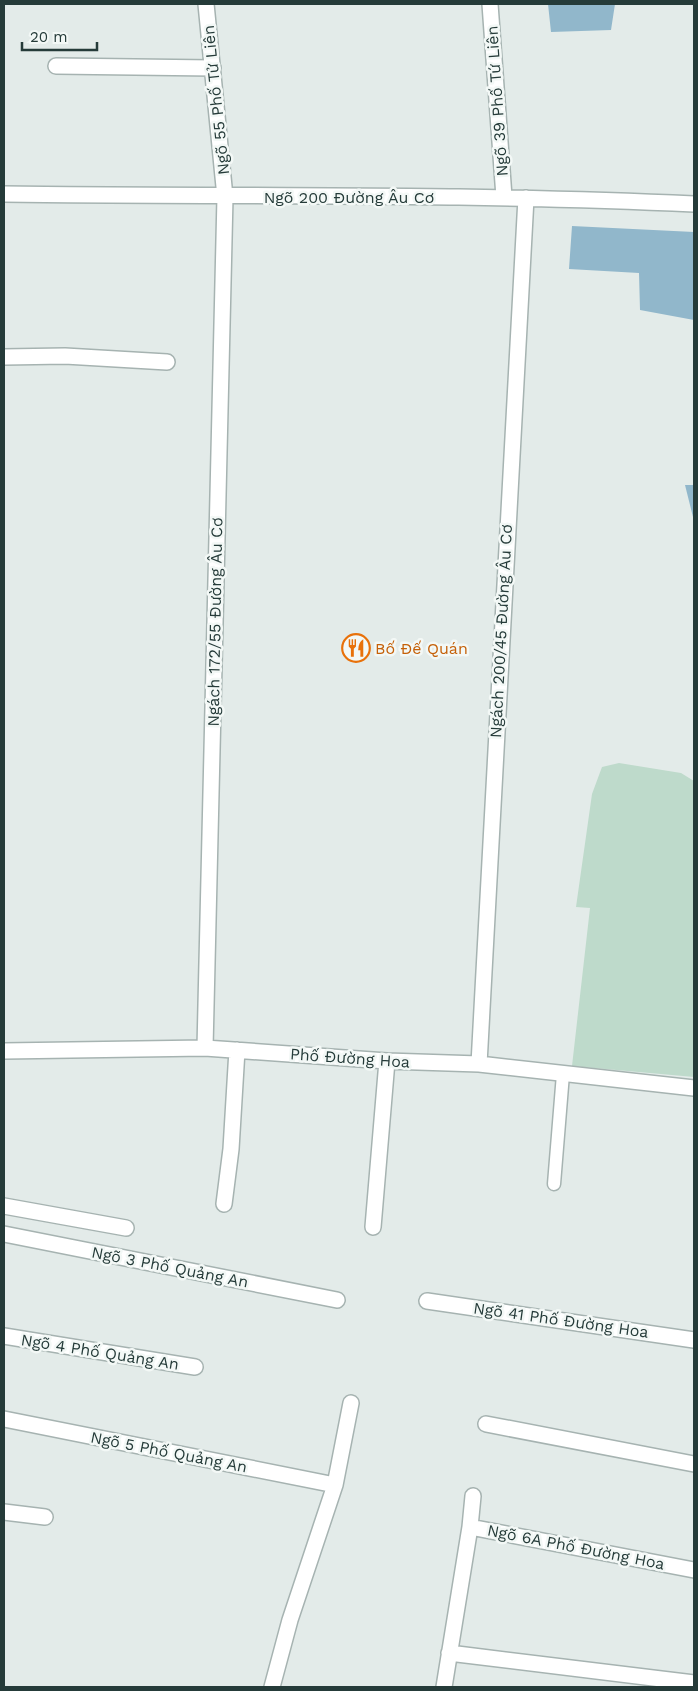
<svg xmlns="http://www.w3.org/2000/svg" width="698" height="1691" viewBox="0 0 698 1691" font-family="'Work Sans',sans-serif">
  <rect width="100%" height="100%" fill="#e3ebe9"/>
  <path fill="#bedacb" d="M619,763L681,773L694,781V1077L572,1066L590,908L576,907L592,794L602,767Z"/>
  <path fill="#91b7cb" d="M548,4H615L611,30L551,32Z
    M572,226L694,232V320L640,310L639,273L569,269Z
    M685,485H694V521Z"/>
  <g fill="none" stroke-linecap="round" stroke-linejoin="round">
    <defs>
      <path id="service" d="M554,1184L563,1074"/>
      <path id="minor" d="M490,4L504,197
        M56,66L213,68
        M4,194C234,197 464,193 694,204
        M4,357L65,356L167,362
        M205,1048L225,197L206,4
        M4,1051L205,1048L387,1061L479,1064L694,1088
        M479,1064L526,198
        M224,1204L231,1149L237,1050
        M4,1206L126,1228
        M373,1227L387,1061
        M4,1234L337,1300
        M427,1301L694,1340
        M4,1336L195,1367
        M4,1419L335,1485
        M486,1424L694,1464
        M4,1512L45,1517
        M470,1527L473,1496
        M449,1653L694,1683
        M272,1687L290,1620L335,1485L351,1403
        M444,1687L470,1527L694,1570"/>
    </defs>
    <use href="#service" stroke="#a6b3b1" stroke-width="15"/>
    <use href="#minor" stroke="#a6b3b1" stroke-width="18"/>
    <use href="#service" stroke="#fff" stroke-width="12"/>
    <use href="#minor" stroke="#fff" stroke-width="15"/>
  </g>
  <defs>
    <symbol id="restaurant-ring" viewBox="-11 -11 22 22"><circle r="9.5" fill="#f3f8f6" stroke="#e8710a" stroke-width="1.5"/><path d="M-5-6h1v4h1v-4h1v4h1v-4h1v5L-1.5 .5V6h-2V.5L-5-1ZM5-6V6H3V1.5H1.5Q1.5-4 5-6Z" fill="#e8710a"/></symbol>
  </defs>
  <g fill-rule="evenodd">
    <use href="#restaurant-ring" x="340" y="632" width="32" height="32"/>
  </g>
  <g text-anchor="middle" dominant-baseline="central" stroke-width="5" stroke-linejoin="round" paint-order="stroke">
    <g font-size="16" fill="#253b39" stroke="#f3f8f6">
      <text transform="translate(216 100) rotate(-96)">Ngõ 55 Phố Tử Liên</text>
      <text transform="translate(497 101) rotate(-94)">Ngõ 39 Phố Tứ Liên</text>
      <text x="349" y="197">Ngõ 200 Đường Âu Cơ</text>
      <text transform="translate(215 622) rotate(-89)">Ngách 172/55 Đường Âu Cơ</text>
      <text transform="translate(501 631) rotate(-87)">Ngách 200/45 Đường Âu Cơ</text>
      <text transform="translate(350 1058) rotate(4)">Phố Đường Hoa</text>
      <text transform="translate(170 1267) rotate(11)">Ngõ 3 Phố Quảng An</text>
      <text transform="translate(561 1320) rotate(8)">Ngõ 41 Phố Đường Hoa</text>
      <text transform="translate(100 1352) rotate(9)">Ngõ 4 Phố Quảng An</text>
      <text transform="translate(169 1452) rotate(11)">Ngõ 5 Phố Quảng An</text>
      <text transform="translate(576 1547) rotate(11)">Ngõ 6A Phố Đường Hoa</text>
    </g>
    <g font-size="16" fill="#c56008" stroke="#f3f8f6" text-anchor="start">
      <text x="375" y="648">Bố Đế Quán</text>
    </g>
  </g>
  <rect width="698" height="1691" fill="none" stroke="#253b39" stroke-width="10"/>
  <path d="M22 42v8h75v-8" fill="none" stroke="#253b39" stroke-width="2.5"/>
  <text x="30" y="42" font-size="15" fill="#253b39" stroke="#f3f8f6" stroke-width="4" paint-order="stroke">20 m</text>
</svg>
